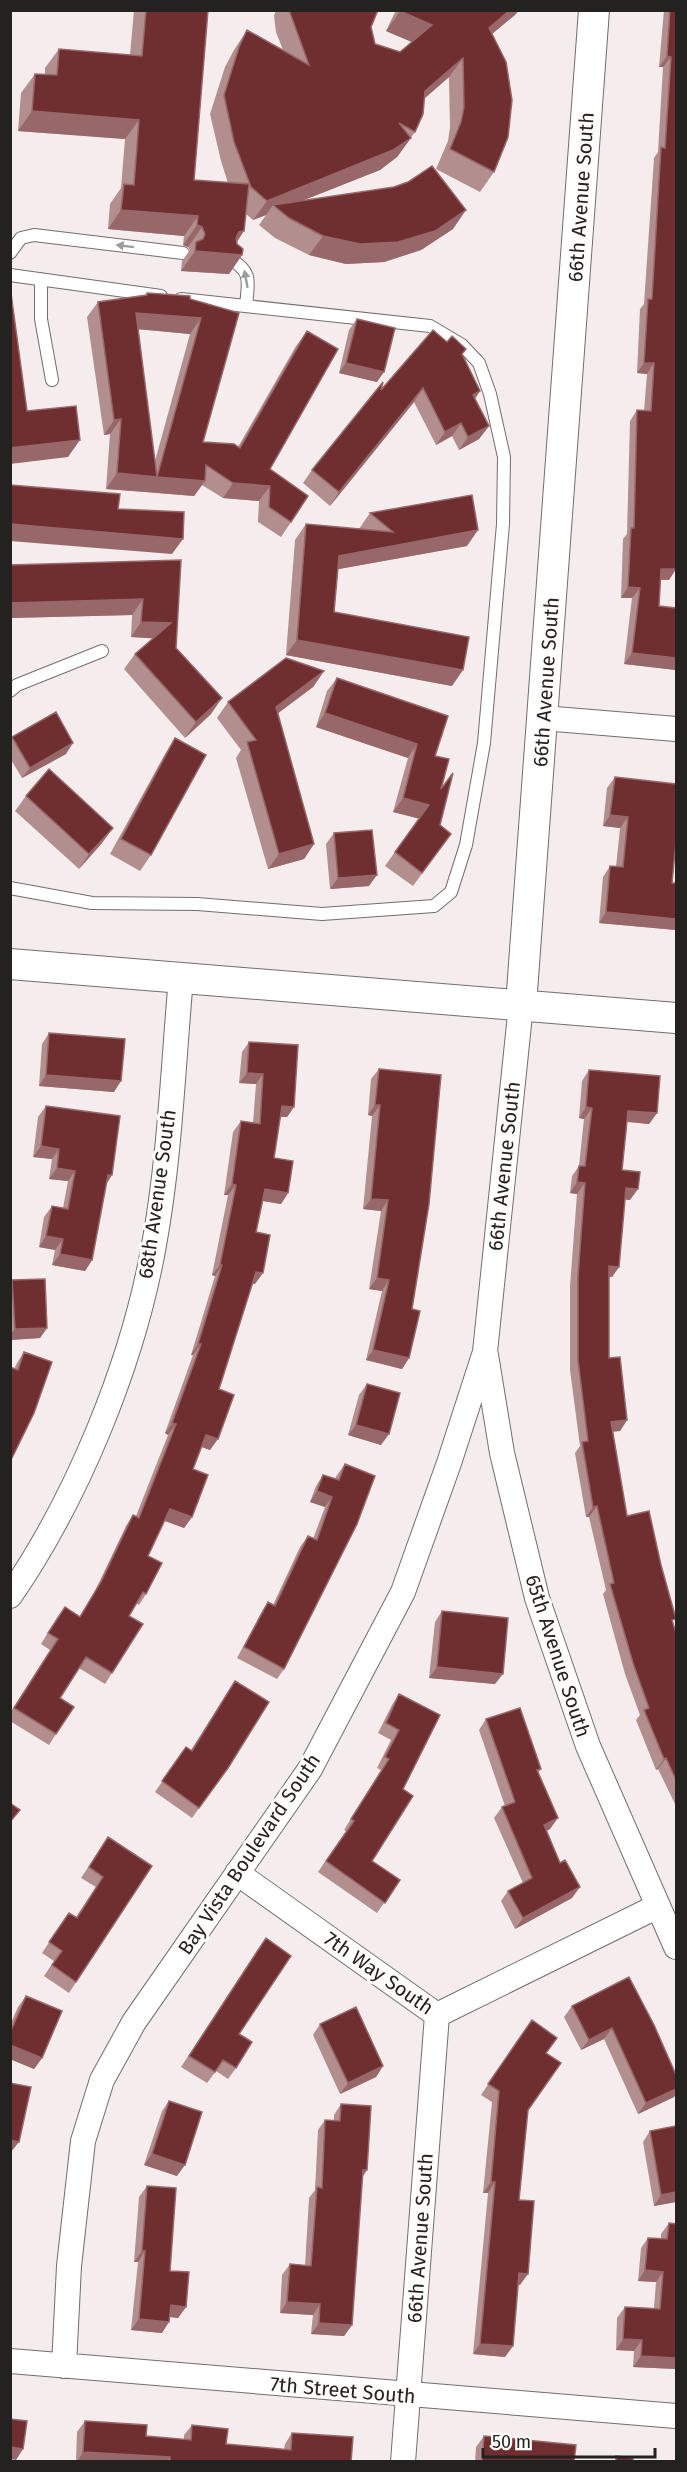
<svg xmlns="http://www.w3.org/2000/svg" width="687" height="2472" viewBox="0 0 687 2472" font-family="'Fira Sans',sans-serif">
  <rect width="100%" height="100%" fill="#f5eded"/>
  <g fill="none" stroke-linecap="round" stroke-linejoin="round">
    <defs>
      <path id="service" d="M10,253L21,238L34,235L183,253
        M230,259C253,272 248,282 246,306
        M10,275L161,296
        M41,279V319L52,380
        M10,691L17,685L102,651
        M10,888L92,903L197,904L322,914L434,906L451,892L466,845L484,743L503,524L504,457L490,394L479,363L462,345L430,326L181,299"/>
      <path id="minor" d="M543,718L676,729
        M486,1355L502,1453L537,1598L588,1746L676,1947
        M10,1596C78,1497 133,1363 154,1245C170,1157 173,1067 181,978
        M237,1873L437,2015L658,1906
        M10,2361L676,2416
        M64,2366L69,2266L83,2141L102,2080L134,2022L310,1769L403,1592L449,1463L485,1352L521,1005
        M403,2462L437,2015"/>
      <path id="tertiary" d="M10,964L676,1018
        M521,1005L594,10"/>
    </defs>
    <use href="#service" stroke="#736d6d" stroke-width="14"/>
    <use href="#minor" stroke="#736d6d" stroke-width="26"/>
    <use href="#tertiary" stroke="#736d6d" stroke-width="32"/>
    <use href="#service" stroke="#fff" stroke-width="12"/>
    <use href="#minor" stroke="#fff" stroke-width="24"/>
    <use href="#tertiary" stroke="#fff" stroke-width="30"/>
  </g>
  <path fill="#b28e8e" fill-rule="evenodd" d="M134,10H208L194,180L228,183L221,161L210,114L225,67L234,50L247,30L283,50L276,32L274,16L276,10H378L371,27L375,44L400,52L412,42L386,31L396,10H518L516,14L492,34L494,172L480,192L436,169L448,141L450,127L449,77L424,99L415,132L397,157L380,170L301,201L453,229L421,250L384,262L346,264L309,255L275,238L259,225L266,215L253,220L246,214L236,243L242,255L229,274L181,271L182,261L190,250L188,247L183,245L184,236L108,229L110,204L121,188L125,139L18,131L21,93L35,74H45V68L59,49L130,55Z
    M664,10H676V569L669,580H660L659,606L676,608V670L624,664L632,598H621L623,539L627,534L630,421L637,410L644,411L647,374L637,373L640,309L644,304L654,158L658,152L663,67H659Z
    M147,293L190,299L239,313L203,442L238,447L296,346L307,331L270,469L291,522L281,537L258,522L259,501L223,498L202,485L194,496L106,489L110,434L104,435L87,317L98,302L145,296ZM138,329L190,334L155,461Z
    M357,319L377,382L339,373L349,330Z
    M462,355L480,391L475,399L489,426L479,439L459,450L452,436L436,445L414,402L330,506L303,483L312,470L381,390Z
    M370,513L467,546L338,569L334,612L452,686L286,655L295,540L306,524L359,529Z
    M181,560L176,648L211,714L185,738L124,669L135,654L153,638L131,637L132,615L10,618Z
    M324,671L313,687L278,713L314,844L304,859L268,869L236,758L241,750L217,718L228,702Z
    M337,678L435,756L441,789L440,825L451,834L413,886L385,866L419,818L393,812L408,758L316,727L327,691Z
    M12,737L66,754L22,778L10,758V739Z
    M175,738L151,855L140,871L110,854L165,754Z
    M615,777L676,844L675,846L672,883H676V930L599,923L603,877L610,866L616,867L620,828L603,826L607,788Z
    M26,796L102,843L79,869L15,811Z
    M334,833L369,886L330,889L326,844Z
    M49,1033L114,1092L39,1086L42,1044Z
    M249,1042L294,1107L287,1117H280L274,1158L288,1193L281,1204L263,1201L256,1232L255,1284L253,1283L219,1389L210,1450L202,1447L193,1469L192,1517L184,1528L165,1520L148,1556L146,1594L139,1605L136,1603L129,1616L112,1673L105,1684L79,1668L60,1698L56,1734L49,1745L10,1721V1713L50,1650L41,1644L57,1618L65,1607L80,1616L94,1593L126,1526L133,1515L136,1516L168,1435L165,1433L193,1355H191L215,1276L212,1275L228,1195H224L233,1132L241,1121L253,1123L256,1084L239,1083L242,1052Z
    M379,1069L412,1309L409,1358L402,1369L366,1360L382,1291L369,1289L381,1211L363,1209L372,1116L368,1115L371,1079Z
    M589,1070L657,1113L649,1124L627,1122L622,1170L630,1200L625,1199L619,1267L612,1277H609V1358L627,1420L620,1431H613L627,1516L676,1633V1806L658,1769L656,1770L636,1720L640,1715L625,1674L603,1594L606,1590L589,1517H586L575,1453L580,1446L570,1370V1286L577,1194L570,1193L572,1176L579,1166L584,1119L579,1118L582,1081Z
    M46,1106L112,1175L106,1184L92,1260L85,1271L52,1265L55,1250L39,1247L44,1217L52,1206L63,1208L68,1181L49,1179L52,1159L33,1157L38,1117Z
    M12,1280L47,1328L40,1338L10,1340V1283Z
    M24,1352L10,1462L14,1369L17,1363Z
    M367,1384L381,1445L348,1435L359,1395Z
    M345,1464L284,1669L277,1679L237,1658L261,1613L268,1602L273,1605L300,1547L308,1536L313,1539L325,1507L310,1502L316,1486L323,1475L335,1479L337,1475Z
    M442,1611L495,1684L429,1678L435,1622Z
    M235,1681L228,1768L192,1818L155,1792L186,1747L191,1750Z
    M399,1694L403,1789L372,1861L400,1880L377,1913L318,1872L346,1831L344,1830L381,1770L377,1768L391,1740L378,1733L392,1705Z
    M486,1719L541,1769L538,1773L550,1829L547,1831L572,1898L515,1929L501,1901L508,1891L523,1883L494,1818L502,1807L505,1806L479,1730Z
    M108,1837L152,1866L69,1993L44,1976L54,1961L42,1953L69,1913L76,1917L96,1887L81,1878Z
    M258,1949L239,2034L236,2068L228,2079L216,2071L207,2083L181,2067Z
    M629,1977L674,2097L638,2114L604,2039L581,2050L564,2017L572,2006Z
    M26,1996L42,2058L34,2069L10,2059V2025L18,2007Z
    M532,2020L546,2053L528,2110L519,2200L520,2285H518L505,2357L473,2354L488,2193H483L492,2102L481,2095Z
    M320,2024L383,2066L376,2077L340,2094L313,2035Z
    M169,2101L177,2176L144,2165L162,2111Z
    M341,2104L362,2177L352,2325L344,2336L311,2334L313,2315L280,2313L282,2275L290,2264L305,2266L309,2198L315,2190L318,2130L325,2120H334V2115Z
    M676,2126V2202L654,2206L643,2142L650,2131Z
    M147,2186L170,2271L186,2307L178,2318L170,2317L162,2333L131,2330L138,2262H134L139,2197Z
    M669,2223L676,2369L633,2367L634,2351L616,2350L617,2318L625,2307L654,2308L656,2282L638,2281L641,2248L648,2238L661,2239V2234Z
    M85,2421L146,2436L184,2440V2435L192,2425L226,2444L284,2450L285,2444L292,2433L351,2462H76L77,2432Z
    M484,2436L574,2462H475L476,2447Z"/>
  <path fill="#976769" d="M510,10H518L516,14L475,48L489,28Z
    M400,11L432,25L419,45L386,31Z
    M667,56L671,57L663,67H659Z
    M463,58L449,77L411,110L425,91Z
    M32,111L139,120L125,139L18,131Z
    M411,138L397,157L380,170L279,210L273,205L266,215L253,220L267,201Z
    M121,210L198,216L184,236L108,229Z
    M466,210L453,229L421,250L384,262L346,264L309,255L323,236Z
    M197,225L202,227L188,247L183,245Z
    M244,231L231,251L226,252L239,232Z
    M195,251L242,255L229,274L181,271Z
    M136,313L201,318L190,334L125,328Z
    M346,363L384,372L377,382L339,373Z
    M644,363H654L647,374L637,373Z
    M423,388L414,402L330,506L339,492Z
    M480,391L471,404L473,395Z
    M121,419L110,434L104,435L114,420Z
    M461,423L452,436L436,445L445,432Z
    M489,426L479,439L459,450L468,437Z
    M80,440L68,457L10,464V448Z
    M117,473L157,477L147,492L106,489Z
    M157,477L205,481L194,496L147,492Z
    M233,483L270,486L259,501L223,498Z
    M10,524L183,539L172,554L10,541Z
    M478,530L467,546L328,571L339,556Z
    M661,569H676L669,580L653,579Z
    M628,587L640,588L632,598H621Z
    M143,599L132,615L10,618V603Z
    M141,622L171,623L161,639L131,637Z
    M297,640L463,670L452,686L286,655Z
    M632,653L676,658V670L624,664Z
    M324,671L313,687L265,723L276,707Z
    M222,698L211,714L185,738L196,722Z
    M325,713L417,744L408,758L316,727Z
    M73,743L66,754L22,778L30,768Z
    M403,798L429,805L420,819L393,812Z
    M610,815L628,817L620,828L603,826Z
    M113,828L102,843L79,869L89,854Z
    M314,844L304,859L268,869L279,854Z
    M377,875L369,886L330,889L338,878Z
    M606,912L676,919V930L599,923Z
    M247,1073L263,1074L256,1084L239,1083Z
    M46,1075L121,1081L114,1092L39,1086Z
    M375,1105H380L372,1116L368,1115Z
    M282,1106L294,1107L287,1117H274Z
    M586,1107L592,1108L584,1119L579,1118Z
    M628,1111L657,1113L649,1124L621,1121Z
    M41,1146L59,1149L52,1159L33,1157Z
    M57,1168L75,1171L68,1181L49,1179Z
    M108,1175H112L105,1186Z
    M577,1182L585,1183L577,1194L570,1193Z
    M232,1184L236,1185L228,1195H224Z
    M626,1188L638,1189L630,1200L618,1199Z
    M265,1189L288,1193L281,1204L257,1200Z
    M371,1199L388,1200L381,1211L363,1209Z
    M46,1236L63,1239L55,1250L39,1247Z
    M60,1254L92,1260L85,1271L52,1265Z
    M220,1265H222L215,1276L212,1275Z
    M609,1266L619,1267L612,1277H602Z
    M256,1272L263,1273L255,1284L249,1283Z
    M377,1278L389,1280L382,1291L369,1289Z
    M47,1328L40,1338L10,1340V1335L15,1329Z
    M198,1344H201L193,1355H191Z
    M373,1350L409,1358L402,1369L366,1360Z
    M627,1420L620,1431L603,1433L611,1422Z
    M172,1423L176,1424L168,1435L165,1433Z
    M356,1425L389,1434L381,1445L348,1435Z
    M206,1435L218,1439L210,1450L199,1446Z
    M317,1491L332,1497L325,1507L310,1502Z
    M597,1506L589,1517H586L593,1507Z
    M170,1509L192,1517L184,1528L162,1520Z
    M437,1667L503,1674L495,1684L429,1678Z
    M666,1758L658,1769L656,1770L664,1759Z
    M558,1818L550,1829L536,1835L544,1825Z
    M580,1887L572,1898L515,1929L523,1918Z
    M612,2028L604,2039L581,2050L589,2040Z
    M10,2045L42,2058L34,2069L10,2059Z
    M383,2066L376,2077L340,2094L348,2083Z
    M676,2089V2095L674,2097L638,2114L646,2103Z
    M10,2140L19,2142L11,2152H10Z
    M152,2154L185,2165L177,2176L144,2165Z
    M363,2170H367L360,2181Z
    M491,2182H495L488,2193H483Z
    M676,2192V2202L654,2206L661,2195Z
    M142,2251H145L138,2262H134Z
    M645,2270L663,2272L656,2282L638,2281Z
    M519,2273L528,2274L520,2285L512,2284Z
    M287,2302L320,2304L313,2315L280,2313Z
    M171,2305L186,2307L178,2318L163,2316Z
    M139,2319L169,2322L162,2333L131,2330Z
    M319,2323L352,2325L344,2336L311,2334Z
    M623,2339L642,2340L634,2351L616,2350Z
    M480,2344L513,2346L505,2357L473,2354Z
    M641,2356L676,2358V2369L633,2367Z
    M10,2447L23,2449L16,2460L10,2459Z
    M83,2452L170,2457L167,2462H77Z"/>
  <path fill="#6f2e30" stroke="#976769" stroke-width="1.5" d="M146,10H208L194,180L249,184L244,231L239,232L236,238L237,244L243,249L242,255L195,251L196,242L203,239L205,234L202,227L197,225L198,216L121,210L124,184L134,185L139,120L32,111L35,74L57,75L59,49L142,56Z
    M289,10H378L371,27L375,44L400,52L432,25L400,11V10H510L489,28L506,62L512,100L508,137L494,172L450,149L461,122L464,107L463,58L425,91L423,114L415,132L399,123L411,138L393,150L267,201L251,187L234,142L224,95L239,47L247,30L309,65Z
    M670,10H676V569H661L659,606L676,608V658L632,653L640,588L628,587L631,528H634L637,410L651,411L654,363H644L648,299H652L661,147L665,148L671,57L667,56Z
    M432,166L466,210L435,231L398,242L360,244L323,236L289,218L273,205L394,187L408,182Z
    M10,286L27,411L76,406L80,440L10,448Z
    M147,293L190,296V299L239,313L203,442L234,444L240,448L307,331L338,349L270,469L308,496L291,522L269,507L270,486L233,483L206,465L205,481L157,477L201,318L136,313L157,477L117,473L121,419L114,420L98,302L147,295Z
    M357,319L395,328L384,372L346,363Z
    M433,330L447,342L452,336L466,349L462,354L480,391L473,395L489,426L468,437L461,423L445,432L423,388L339,492L312,470L383,382L381,390Z
    M10,485L120,494L118,509L184,512L183,539L10,524Z
    M472,495L478,530L339,556L334,612L469,637L463,670L297,640L306,524L393,532L370,513Z
    M181,560L176,648L222,698L196,722L135,654L171,623L141,622L143,599L10,603V565Z
    M286,658L324,671L276,707L314,844L279,854L247,742L256,740L228,702Z
    M337,678L448,716L435,756L449,759L441,789L453,773L440,825L451,834L422,873L395,852L429,805L403,798L417,744L325,713Z
    M56,712L73,743L30,768L12,737Z
    M175,738L206,755L151,855L121,839Z
    M49,769L113,828L89,854L26,796Z
    M615,777L676,784V841L672,883H676V919L606,912L610,866L623,867L628,817L610,815Z
    M372,830L377,875L338,878L334,833Z
    M49,1033L125,1039L121,1081L46,1075Z
    M249,1042L298,1045L294,1107L282,1106L274,1158L293,1161L288,1193L265,1189L256,1232L270,1235L263,1273L256,1272L219,1389L234,1395L218,1439L206,1435L193,1469L208,1475L192,1517L170,1509L148,1556L162,1563L146,1594L143,1592L129,1616L143,1624L112,1673L86,1657L60,1698L74,1707L56,1734L14,1708L58,1639L48,1633L65,1607L80,1617L101,1582L133,1515L139,1518L176,1424L172,1423L201,1344H198L222,1265H220L236,1185L232,1184L241,1121L260,1124L263,1074L247,1073Z
    M379,1069L441,1075L429,1204L412,1309L420,1311L409,1358L373,1350L389,1280L377,1278L388,1200L371,1199L380,1105H375Z
    M589,1070L660,1076L657,1113L628,1111L622,1170L640,1172L638,1189L626,1188L619,1267L609,1266V1358L620,1357L627,1420L611,1422L627,1516L649,1511L661,1565L676,1619L672,1620L676,1633V1780L666,1758L664,1759L644,1710L649,1708L633,1663L610,1584L614,1583L597,1506L593,1507L582,1442L588,1441L578,1360V1276L585,1183L577,1182L579,1166H585L592,1108L586,1107Z
    M46,1106L120,1116L112,1175H108L92,1260L60,1254L63,1239L46,1236L52,1206L68,1209L75,1171L57,1168L59,1149L41,1146Z
    M45,1279L47,1328L15,1329L12,1280Z
    M24,1352L52,1362L34,1413L10,1462V1367L18,1370Z
    M367,1384L400,1393L389,1434L356,1425Z
    M345,1464L375,1476L357,1524L284,1669L244,1647L268,1602L275,1606L308,1536L317,1540L332,1497L317,1491L323,1475L339,1480Z
    M442,1611L508,1618L503,1674L437,1667Z
    M235,1681L269,1702L228,1768L199,1808L162,1781L186,1747L192,1751Z
    M399,1694L440,1715L403,1789L413,1796L372,1861L400,1880L385,1903L326,1861L354,1821L351,1819L389,1759L385,1757L399,1730L386,1723Z
    M520,1708L541,1769L537,1770L558,1818L544,1825L560,1863L565,1860L580,1887L523,1918L508,1891L532,1878L502,1807L515,1802L486,1719Z
    M10,1803L20,1810L10,1822Z
    M108,1837L152,1866L76,1982L52,1965L62,1951L49,1942L69,1913L77,1918L103,1877L89,1867Z
    M266,1938L291,1956L239,2034L252,2042L236,2068L223,2060L215,2072L189,2056Z
    M629,1977L654,2025L676,2075V2089L646,2103L612,2028L589,2040L572,2006Z
    M26,1996L62,2011L42,2058L10,2045V2033Z
    M356,2007L383,2066L348,2083L320,2024Z
    M532,2020L557,2038L546,2053L561,2063L528,2110L519,2200L534,2201L528,2274L519,2273L513,2346L480,2344L495,2182H491L499,2091L488,2084Z
    M10,2083L31,2087L19,2142L10,2140Z
    M169,2101L202,2112L185,2165L152,2154Z
    M341,2104L371,2106L367,2170H363L352,2325L319,2323L320,2304L287,2302L290,2264L311,2266L317,2187L322,2188L325,2120L340,2121Z
    M676,2126V2192L661,2195L650,2131Z
    M147,2186L176,2188L170,2271L189,2272L186,2307L171,2305L169,2322L139,2319L145,2251H142Z
    M669,2223L676,2224V2358L641,2356L642,2340L623,2339L625,2307L660,2309L663,2272L645,2270L648,2238L667,2239Z
    M10,2419L27,2421L23,2449L10,2447Z
    M85,2421L147,2425L146,2436L191,2440L192,2425L228,2429L226,2444L291,2450L292,2433L353,2437L351,2462H170V2457L83,2452Z
    M484,2436L576,2445L574,2462H482Z
    M616,2456L633,2458V2462H616Z"/>
  <defs><path id="oneway-solid" d="M-6-.8H1V-3.2L6.5 0L1 3.2V.8H-6Z" transform="scale(1.5)"/></defs>
  <g fill="#9c9c9b">
    <use href="#oneway-solid" transform="translate(125 246) rotate(-173)"/>
    <use href="#oneway-solid" transform="translate(246 279) rotate(-100)"/>
  </g>
  <g text-anchor="middle" dominant-baseline="central" stroke-width="6" stroke-linejoin="round" paint-order="stroke">
    <g font-size="20" fill="#242221" stroke="#fffcfc">
      <text transform="translate(581 197) rotate(-86)">66th Avenue South</text>
      <text transform="translate(546 682) rotate(-86)">66th Avenue South</text>
      <text transform="translate(504 1166) rotate(-84)">66th Avenue South</text>
      <text transform="translate(157 1194) rotate(-82)">68th Avenue South</text>
      <text transform="translate(558 1656) rotate(72)">65th Avenue South</text>
      <text transform="translate(249 1854) rotate(-56)">Bay Vista Boulevard South</text>
      <text transform="translate(379 1973) rotate(35)">7th Way South</text>
      <text transform="translate(420 2238) rotate(-86)">66th Avenue South</text>
      <text transform="translate(343 2390) rotate(5)">7th Street South</text>
    </g>
  </g>
  <rect width="687" height="2472" fill="none" stroke="#242221" stroke-width="24"/>
  <path d="M483 2448v9h172v-9" fill="none" stroke="#242221" stroke-width="3"/>
  <text x="492" y="2448" font-size="18" fill="#242221" stroke="#fffcfc" stroke-width="4.5" paint-order="stroke">50 m</text>
</svg>
